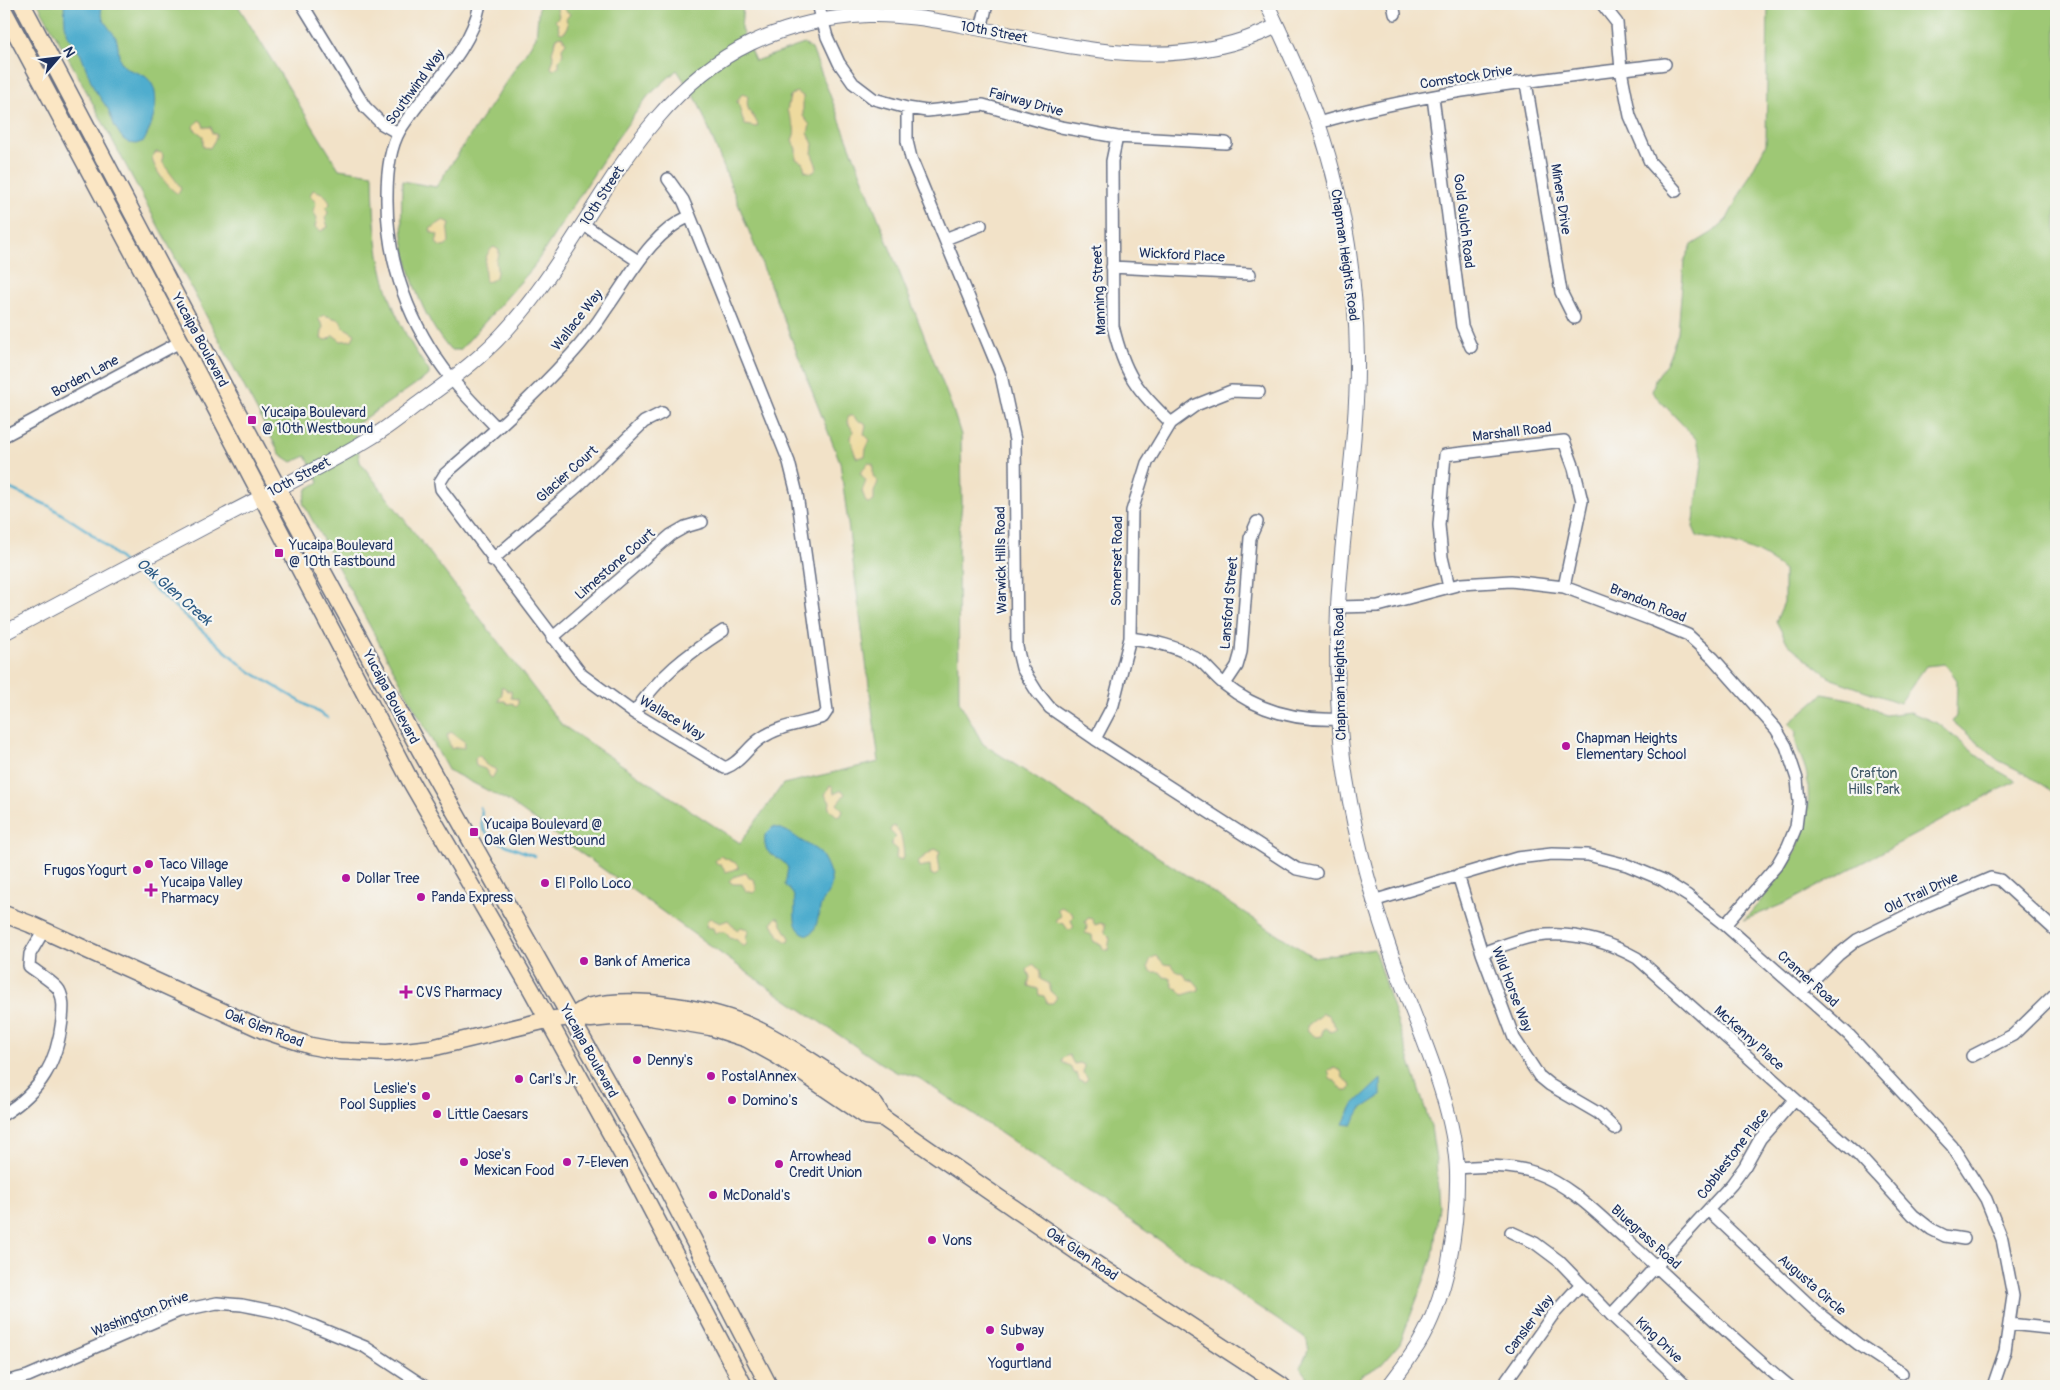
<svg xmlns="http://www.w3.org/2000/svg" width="2060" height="1390" viewBox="0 0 2060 1390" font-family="Pangolin,sans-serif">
  <rect width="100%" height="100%" fill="#f6f6f2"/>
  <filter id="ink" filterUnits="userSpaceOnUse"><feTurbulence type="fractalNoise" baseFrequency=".02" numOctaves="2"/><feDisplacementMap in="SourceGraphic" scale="10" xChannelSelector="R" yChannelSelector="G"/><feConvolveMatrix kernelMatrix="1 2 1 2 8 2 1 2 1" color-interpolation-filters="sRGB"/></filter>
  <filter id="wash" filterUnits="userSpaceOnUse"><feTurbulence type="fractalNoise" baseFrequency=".0096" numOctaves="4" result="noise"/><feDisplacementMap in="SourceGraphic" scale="20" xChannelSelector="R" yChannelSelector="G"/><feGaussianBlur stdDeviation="1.12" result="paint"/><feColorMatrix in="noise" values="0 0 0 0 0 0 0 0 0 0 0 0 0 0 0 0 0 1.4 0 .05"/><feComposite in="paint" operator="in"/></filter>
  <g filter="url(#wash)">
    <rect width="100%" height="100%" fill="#f2e2c8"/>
    <path fill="#9ec875" stroke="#5c7c6a" d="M38,4H237L339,169L373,174C374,251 382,306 429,371V375L354,426L360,462L562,725L740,843L783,784L879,762L840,462L698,102L677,70L648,96L616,140L532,269L460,350H450C422,317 404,267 402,224C401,210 402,196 402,181L436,187L536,37L539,4H743L741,29L755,61L804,44L812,49L952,407L961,435L962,503L958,544L959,701L983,744L1313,957L1374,949L1431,1127L1436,1160L1439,1206L1433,1257L1400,1343L1381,1365L1362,1375L1355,1386C1333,1386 1312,1390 1300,1367C1305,1358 1311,1349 1306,1339L919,1078L901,1072L898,1073L876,1060L762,983L508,801L448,770L303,503L307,489L319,482L306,456L292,462L280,454L75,70Z
      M1768,4H2056V794L2024,773L1998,760L1952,721L1956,715L1957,680L1945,664L1926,666L1900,703L1832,679L1788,644L1776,621L1784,602V571C1756,546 1733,544 1697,536L1693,527L1703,457L1696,439L1652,392L1655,380L1667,362L1678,333L1684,261L1692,245L1713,232L1727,219L1766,144Z
      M1823,694L1860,701L1885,715L1910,712L1939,724L1990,766L2016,781L1788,902L1744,920C1783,875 1816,840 1807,776C1805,761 1793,746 1796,732L1789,723Z"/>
    <path fill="#eeda9e" stroke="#84847e" d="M559,5L570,14L566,19L568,24L566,31L562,33L559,32L558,24L555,21L559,16L557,9Z
      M562,36L566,43L562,48L563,56L559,60V66L553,70L551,67L554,58L552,52L557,37Z
      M796,92L803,96V116L810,125L808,133L813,144L812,154L817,167L815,171L812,173L805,171L803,163L796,159V149L792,140C798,129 792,121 787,111L790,96Z
      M742,94L748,96C744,113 756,115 758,126L756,127L745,125C741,118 741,108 737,101Z
      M199,120L202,122L204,127H211L212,133L216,134V138L210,148L203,147V136L194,129L193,127Z
      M156,152L162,153L163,156L162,161C166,169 179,183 181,189L178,194C169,189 153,169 152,157Z
      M313,190C321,192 328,195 330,204L326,208L328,213L325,218L328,227L321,231L315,227L317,218L313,211L316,203L310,195Z
      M444,220L450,223L448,232L449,242L446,246L441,247L436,243L438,235L431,232L430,229Z
      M494,247L499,250V255L496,260C497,270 500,280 486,282C484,271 483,253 494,247Z
      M324,315L340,320L343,327L355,334L352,340L341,341L333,335L328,340L321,339L323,326L319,320L320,317Z
      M849,416H854L857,421L864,422L866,425L864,434L870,440L866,449L865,456L857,458C854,454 852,444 851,438L853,431L847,421Z
      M868,463L873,464V476L878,482L874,492V501L869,504L866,502L862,491L866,481L860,473Z
      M501,687H504L507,691H511V698L518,699V704L516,706L512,703L508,704L505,701H498L502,694Z
      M451,732L465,742L464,748L457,747L451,749L447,735Z
      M477,756H480L486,765L495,769L496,771L493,777L491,778L485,769L476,766L475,759Z
      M830,785L833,787L834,794L842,790L845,794L837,804L843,810L841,816H837L829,809L830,802L825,795Z
      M894,826C903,832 903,848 904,857L902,860L896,858L897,849L892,845L891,842L896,837L890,831L891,828Z
      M935,849L940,851L938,857L940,871L935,876L931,874L930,865L919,867L917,862Z
      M720,856L738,864L739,868L726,872L721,864H717L715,860Z
      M746,873L749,878L754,879L757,890L754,893L746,891L742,884H733L729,881L733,877Z
      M1061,907L1072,912L1073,916L1071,921L1074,926L1071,930H1068L1064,924L1056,922V919L1061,916L1057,910Z
      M776,917L780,919L782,925L790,938L789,942L785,941L779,936L772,923Z
      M710,918L720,923L728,920L737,930L741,927L747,929L748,932L746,938L747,944L743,947L737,940L730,938L725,932L715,933L713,928L706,927L707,921Z
      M1088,918L1092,919L1095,925L1101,923L1105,925V933L1110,938L1108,950H1104L1101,944L1093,942L1092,935L1085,933L1087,927L1085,922Z
      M1157,956L1164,964L1172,965L1177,972L1183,973L1187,979L1194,981L1199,987V990L1183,995L1178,989L1173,987L1170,978L1164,977L1160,972H1152L1148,967C1149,961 1151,957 1157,956Z
      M1033,964L1040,970V979L1049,984L1051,992L1057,997L1053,1003H1047L1044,996L1039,995L1038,989L1028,986L1030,977L1027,970Z
      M1323,1013L1328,1015L1337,1029L1331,1032L1325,1028L1322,1030V1036L1316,1037L1308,1031L1307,1026Z
      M1069,1055L1074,1064L1080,1063L1084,1065L1083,1073L1088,1078L1085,1082L1079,1080L1077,1074L1073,1073L1070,1066L1062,1062L1063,1058Z
      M1334,1068L1341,1071L1343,1078L1349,1082L1351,1087L1349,1091H1343L1334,1080L1330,1078L1328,1070Z"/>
    <path fill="#4fadce" stroke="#356e96" d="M64,4H101C101,8 101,12 102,15C104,24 112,30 116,38C120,48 116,59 125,67C131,72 140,72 146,77C164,91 153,124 144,141L136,144L129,143L123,139L115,127L108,109L94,89L81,55L68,36L65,24Z
      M773,827C783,828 792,834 800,840C806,844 815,848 820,853C825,859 833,876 831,885C830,892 824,898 821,905C818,913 817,941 803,933C790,925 797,908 794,897C793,892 788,889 785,885L788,868C780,853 762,860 765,835Z
      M1381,1079V1096L1361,1109L1352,1125L1343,1124L1352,1106Z"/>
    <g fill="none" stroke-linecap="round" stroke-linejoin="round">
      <path stroke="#4fadce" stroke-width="2.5" d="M4,486L49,506L88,531L125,563
        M133,570L246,669L328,718
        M480,807C484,813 480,819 482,826C488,842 520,850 535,856"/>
    </g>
  </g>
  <g filter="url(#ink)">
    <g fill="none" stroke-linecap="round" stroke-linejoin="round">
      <defs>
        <path id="minor" d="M302,4L365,107L382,124L398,133
          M480,4C470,55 426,88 400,130C389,149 387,176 387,196C386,263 410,326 451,378C465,396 482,412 497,428
          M818,4L827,37L839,63L853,83L874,99L907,108L927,111L983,105L1061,127L1117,137L1226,143
          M1393,4L1395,14
          M1602,4L1617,23L1621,70L1630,116L1650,162L1676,191
          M981,29L987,4
          M1526,83L1561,292L1574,318
          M1433,97L1462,326L1471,347
          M907,108V141L911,158L1001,375L1015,440L1017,647L1022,668L1037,692L1050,708L1095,739L1297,869L1316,873
          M1318,123C1430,90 1549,79 1665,64
          M1117,137L1112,161L1113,326C1125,376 1136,388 1171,423
          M668,179L683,200L690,216L789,462L797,494L827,711L823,717C802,724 780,725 760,739C747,748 740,763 725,768L634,713L582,675L441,489L440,482L445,474C488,437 531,399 570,356C583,342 596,325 607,308C631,275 650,234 690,216
          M584,225L638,261
          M945,239L981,225
          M1112,267L1250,274
          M4,436L180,342
          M492,560L578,486L644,422L662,413
          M1449,587L1442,557L1439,525L1445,455L1564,441L1574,468L1582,501L1564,587
          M1338,607L1378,606L1461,584L1511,581L1564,587L1652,620L1688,635L1713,658L1776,729L1786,746L1797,779L1799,802L1796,827L1788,846L1777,865L1725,925
          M552,638L671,535L685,527L702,522
          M1130,638C1154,641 1178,646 1199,660C1208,667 1215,677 1224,684C1257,711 1297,721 1339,719
          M1225,684L1237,666L1241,652L1250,538L1257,522
          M634,713C659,676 686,655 723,631
          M1095,739L1113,705L1130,638L1132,511L1147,463L1171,423L1196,405L1231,391L1259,392
          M1458,875L1482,953L1514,1038L1539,1076L1550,1085L1598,1113L1615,1129
          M1373,901L1517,858L1552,854L1588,855L1627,865L1663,880L1688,896L1725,925L1849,1035L1952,1146L1986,1199L2002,1239L2013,1296L2005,1351L1993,1386
          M1482,953C1500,947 1519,938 1537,936C1572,931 1607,941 1637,958L1859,1156L1913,1215L1931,1229L1945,1236L1964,1239
          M1801,992L1838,955L1857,940L1928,905L1991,878L2000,880L2056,931
          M1972,1056L2013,1035L2056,993
          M4,1114C41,1091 57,1063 62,1020C63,1010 64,999 59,990C55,983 35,971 29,966L30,954L44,930
          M1457,1168C1484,1166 1510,1164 1536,1173C1572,1186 1599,1216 1628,1241C1682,1289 1733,1340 1789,1386
          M1709,1211L1818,1313L1858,1344L1902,1373
          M1511,1232L1535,1243L1559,1261L1611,1315L1686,1386
          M1611,1315L1732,1184L1745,1166L1760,1139L1795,1099
          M2009,1324L2056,1329
          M4,1382L28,1376L179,1311L217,1303L242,1305L277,1312L314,1326L365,1347L424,1386
          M1505,1386L1507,1380L1552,1316L1581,1284"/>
        <path id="tertiary" d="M1267,4C1285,43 1304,82 1318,123C1343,196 1356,278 1357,356C1358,440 1342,523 1338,607C1336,663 1337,723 1346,779C1357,847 1374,907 1398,973C1420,1033 1455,1107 1457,1172C1458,1228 1448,1295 1418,1345C1409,1359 1399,1373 1389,1386
          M4,633C77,594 151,555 225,516C274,490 325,466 372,437C387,428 401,417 415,406C437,390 460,374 481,355C584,264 621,105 751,43C788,26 827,17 868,15C901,14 934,20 966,26C1072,46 1173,77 1277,26"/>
        <path id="secondary" d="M22,4L284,500L420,750L666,1187L769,1386
          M4,11L202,382L411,782L531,989L628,1165L744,1386
          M4,914L30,924L263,1030L311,1046L339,1051L387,1053L431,1048L547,1020L571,1017L591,1019L621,1016L650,1017L710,1027L747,1039L776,1055L866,1116L883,1118
          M571,1017C577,1014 584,1008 591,1006C636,996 711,1008 752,1027C779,1039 803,1056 828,1072C840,1081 866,1095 875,1105C878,1109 880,1114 883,1118L1076,1251L1282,1386"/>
      </defs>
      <use href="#minor" stroke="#666e83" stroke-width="14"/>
      <use href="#tertiary" stroke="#666e83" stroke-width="16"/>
      <use href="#secondary" stroke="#666e83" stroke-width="19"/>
      <use href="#minor" stroke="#fff" stroke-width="11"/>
      <use href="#tertiary" stroke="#fff" stroke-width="14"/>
      <use href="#secondary" stroke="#fbe6c4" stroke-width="16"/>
    </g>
  </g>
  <g fill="#b5179e" stroke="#f6f6f2" stroke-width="2">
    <rect x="247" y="415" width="10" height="10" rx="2.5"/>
    <rect x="274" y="548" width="10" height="10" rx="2.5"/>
    <circle cx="1566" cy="746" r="5"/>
    <rect x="469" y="827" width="10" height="10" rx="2.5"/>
    <circle cx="149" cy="864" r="5"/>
    <circle cx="137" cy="870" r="5"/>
    <circle cx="346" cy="878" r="5"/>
    <circle cx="545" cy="883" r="5"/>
    <path d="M148.5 882.5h5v5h5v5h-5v5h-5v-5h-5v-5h5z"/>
    <circle cx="421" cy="897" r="5"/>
    <circle cx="584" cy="961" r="5"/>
    <path d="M403.5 984.5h5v5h5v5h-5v5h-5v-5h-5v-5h5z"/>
    <circle cx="637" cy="1060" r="5"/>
    <circle cx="711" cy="1076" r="5"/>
    <circle cx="519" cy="1079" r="5"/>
    <circle cx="426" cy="1096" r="5"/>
    <circle cx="732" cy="1100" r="5"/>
    <circle cx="437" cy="1114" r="5"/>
    <circle cx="464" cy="1162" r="5"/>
    <circle cx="567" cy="1162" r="5"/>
    <circle cx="779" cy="1164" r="5"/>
    <circle cx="713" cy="1195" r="5"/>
    <circle cx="932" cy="1240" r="5"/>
    <circle cx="990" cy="1330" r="5"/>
    <circle cx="1020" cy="1347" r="5"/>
  </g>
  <g text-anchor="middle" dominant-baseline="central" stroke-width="4.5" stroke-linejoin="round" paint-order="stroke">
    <g font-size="14" fill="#1b2f5e" stroke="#f6f6f2">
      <text transform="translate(994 32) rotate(11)">10th Street</text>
      <text transform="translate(1466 77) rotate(-9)">Comstock Drive</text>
      <text transform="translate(415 87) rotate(-54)">Southwind Way</text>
      <text transform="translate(1026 102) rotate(15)">Fairway Drive</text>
      <text transform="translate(602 196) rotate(-57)">10th Street</text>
      <text transform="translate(1561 199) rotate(81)">Miners Drive</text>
      <text transform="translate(1464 221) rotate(83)">Gold Gulch Road</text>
      <text transform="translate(1182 255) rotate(3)">Wickford Place</text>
      <text transform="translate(1345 255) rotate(82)">Chapman Heights Road</text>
      <text transform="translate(1099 290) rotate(-93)">Manning Street</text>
      <text transform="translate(577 320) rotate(-52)">Wallace Way</text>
      <text transform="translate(200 340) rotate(62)">Yucaipa Boulevard</text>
      <text transform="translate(85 376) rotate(-28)">Borden Lane</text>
      <text transform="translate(1512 432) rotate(-7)">Marshall Road</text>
      <text transform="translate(567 474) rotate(-42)">Glacier Court</text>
      <text transform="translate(299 477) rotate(-28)">10th Street</text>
      <text transform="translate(1001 560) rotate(-91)">Warwick Hills Road</text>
      <text transform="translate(1117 561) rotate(-89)">Somerset Road</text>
      <text transform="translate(615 564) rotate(-41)">Limestone Court</text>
      <text transform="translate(1229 603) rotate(-85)">Lansford Street</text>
      <text transform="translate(1648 603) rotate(22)">Brandon Road</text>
      <text transform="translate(1340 674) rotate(-91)">Chapman Heights Road</text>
      <text transform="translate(391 697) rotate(62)">Yucaipa Boulevard</text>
      <text transform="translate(672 718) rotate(31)">Wallace Way</text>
      <text transform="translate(1921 893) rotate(-25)">Old Trail Drive</text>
      <text transform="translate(1808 979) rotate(42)">Cramer Road</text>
      <text transform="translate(1512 989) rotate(69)">Wild Horse Way</text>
      <text transform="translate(264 1028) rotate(21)">Oak Glen Road</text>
      <text transform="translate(1749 1038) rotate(42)">McKenny Place</text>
      <text transform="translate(589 1051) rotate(61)">Yucaipa Boulevard</text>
      <text transform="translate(1733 1154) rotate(-53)">Cobblestone Place</text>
      <text transform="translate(1646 1237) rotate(42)">Bluegrass Road</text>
      <text transform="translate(1082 1254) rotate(34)">Oak Glen Road</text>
      <text transform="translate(1812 1285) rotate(41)">Augusta Circle</text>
      <text transform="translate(140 1314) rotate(-21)">Washington Drive</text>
      <text transform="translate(1529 1325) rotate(-53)">Cansler Way</text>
      <text transform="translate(1659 1340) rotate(44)">King Drive</text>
    </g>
    <g font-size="14" fill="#1b2f5e" stroke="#f6f6f2" text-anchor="start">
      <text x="262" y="412">Yucaipa Boulevard<tspan x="262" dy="16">@ 10th Westbound</tspan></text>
      <text x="289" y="545">Yucaipa Boulevard<tspan x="289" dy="16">@ 10th Eastbound</tspan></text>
      <text x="1576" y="738">Chapman Heights<tspan x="1576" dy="16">Elementary School</tspan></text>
      <text x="484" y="824">Yucaipa Boulevard @<tspan x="484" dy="16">Oak Glen Westbound</tspan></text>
      <text x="159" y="864">Taco Village</text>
      <text x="127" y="870" text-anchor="end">Frugos Yogurt</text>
      <text x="356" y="878">Dollar Tree</text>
      <text x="161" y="882">Yucaipa Valley<tspan x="161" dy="16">Pharmacy</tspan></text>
      <text x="555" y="883">El Pollo Loco</text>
      <text x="431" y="897">Panda Express</text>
      <text x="594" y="961">Bank of America</text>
      <text x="416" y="992">CVS Pharmacy</text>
      <text x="647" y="1060">Denny's</text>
      <text x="721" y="1076">PostalAnnex</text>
      <text x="529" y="1079">Carl's Jr.</text>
      <text x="416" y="1088" text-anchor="end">Leslie's<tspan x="416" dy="16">Pool Supplies</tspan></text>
      <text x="742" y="1100">Domino's</text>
      <text x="447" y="1114">Little Caesars</text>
      <text x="474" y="1154">Jose's<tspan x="474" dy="16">Mexican Food</tspan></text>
      <text x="789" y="1156">Arrowhead<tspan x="789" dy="16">Credit Union</tspan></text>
      <text x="577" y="1162">7-Eleven</text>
      <text x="723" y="1195">McDonald's</text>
      <text x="942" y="1240">Vons</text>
      <text x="1000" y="1330">Subway</text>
      <text x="1020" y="1363" text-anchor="middle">Yogurtland</text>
    </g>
    <g font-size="14" fill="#3c5564" stroke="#f6f6f2">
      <text x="1874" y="773">Crafton<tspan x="1874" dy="16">Hills Park</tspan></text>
    </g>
    <g font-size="15" font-style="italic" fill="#2d5b85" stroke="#f6f6f2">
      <text transform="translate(174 592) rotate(41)">Oak Glen Creek</text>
    </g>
  </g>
  <rect width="2060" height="1390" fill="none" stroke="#f6f6f2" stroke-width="20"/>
  <g transform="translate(58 58) rotate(62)" stroke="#f6f6f2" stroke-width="4" paint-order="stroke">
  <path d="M0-4L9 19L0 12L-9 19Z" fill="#1b2f5e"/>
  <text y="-8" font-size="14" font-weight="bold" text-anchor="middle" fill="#1b2f5e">N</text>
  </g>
</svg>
